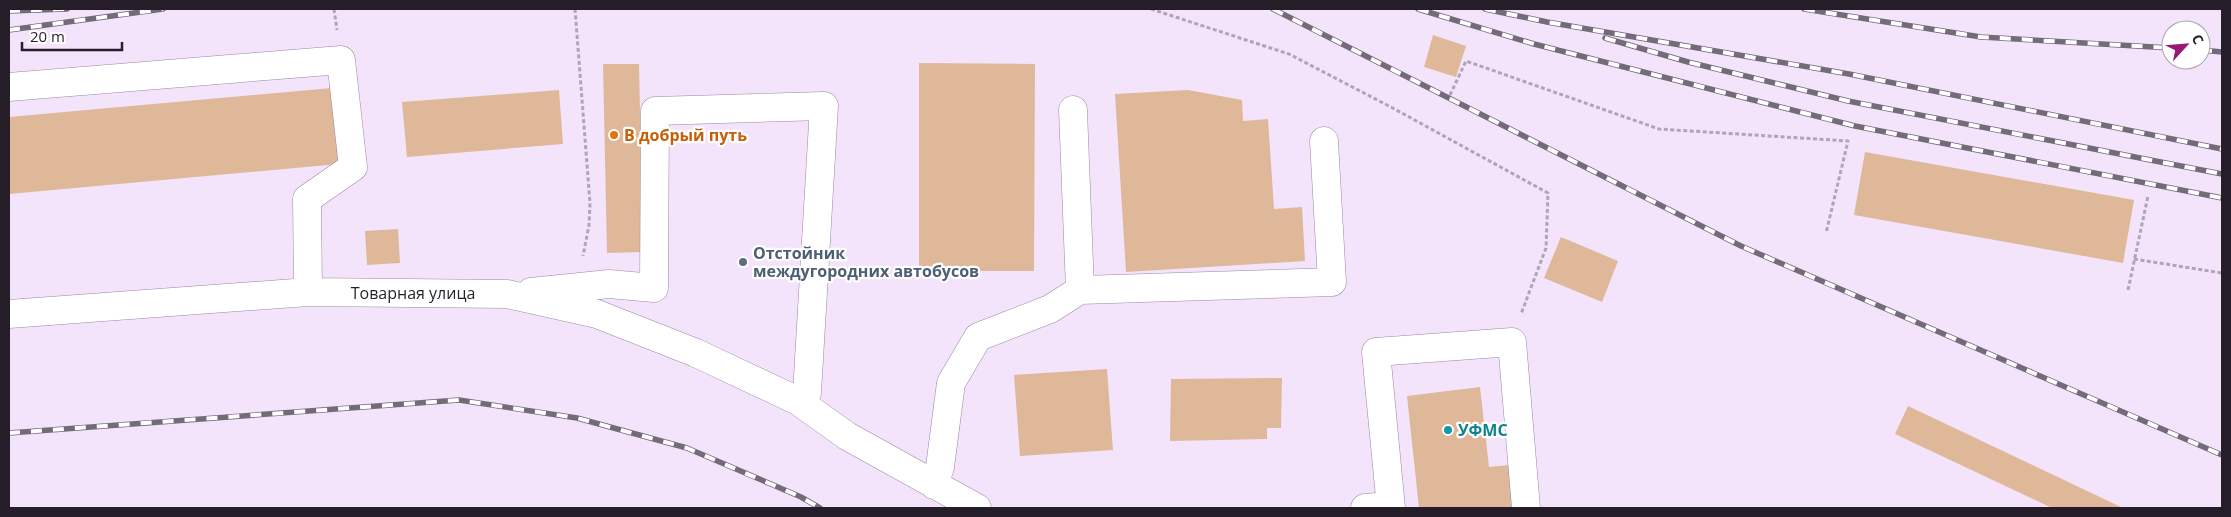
<svg xmlns="http://www.w3.org/2000/svg" width="2231" height="517" viewBox="0 0 2231 517" font-family="'Open Sans',sans-serif">
  <rect width="100%" height="100%" fill="#f3e4fc"/>
  <path fill="#dfb89a" d="M1433,35L1466,46L1456,77L1424,67Z
    M919,63L1035,64L1034,271H919Z
    M603,64H639L643,252L607,253Z
    M332,88L339,164L9,194V117Z
    M559,90L563,144L407,157L402,102Z
    M1188,90L1242,100L1243,121L1268,119L1274,209L1302,207L1305,261L1126,272L1115,94Z
    M1865,152L2134,200L2123,263L1854,215Z
    M398,229L400,263L367,265L365,231Z
    M1561,237L1618,261L1602,302L1544,278Z
    M1107,369L1113,450L1020,456L1014,375Z
    M1282,378L1281,428H1267V439L1170,441L1171,379Z
    M1480,387L1489,467L1509,465L1514,508H1419L1407,396Z
    M1908,406L2123,508H2052L1895,434Z"/>
  <g fill="none" stroke-linecap="round" stroke-linejoin="round">
    <defs>
      <path id="minor" d="M9,87L341,60L353,167L307,199L308,292
        M1073,110L1080,290
        M531,292L609,284L654,288L655,111L824,106L807,393L798,401
        M9,314L308,292L507,294L597,314L696,353L798,401L847,436L977,508
        M934,485L940,467L951,383L978,337L1050,309L1080,290L1332,282L1324,141
        M1365,508L1390,506
        M1391,508L1376,352L1512,342L1526,508"/>
    </defs>
    <use href="#minor" stroke="#9988a3" stroke-width="29"/>
    <path stroke="#b0a4b7" stroke-width="3" stroke-dasharray="4 2.5" stroke-linecap="butt" d="M334,9L337,30
      M575,9L590,203L589,225L583,256
      M1151,9L1289,54L1389,106L1548,193L1546,248L1521,314
      M1450,95L1466,61L1659,129L1848,141L1826,233
      M2134,259L2222,273
      M2128,290L2148,196"/>
    <use href="#minor" stroke="#fff" stroke-width="28"/>
    <defs>
      <path id="rail" d="M1273,9L1741,246L2222,455
        M1418,9L1534,44L1855,126L2222,198
        M1485,9L1547,22L1849,74L2222,149
        M1804,9L1981,37L2171,48
        M9,11L67,9
        M9,30L163,9
        M1605,38L1688,62L1848,101L2222,174
        M2201,50L2222,52
        M9,433L459,400L577,418L687,448L801,497L820,508"/>
    </defs>
    <use href="#rail" stroke="#746a7a" stroke-width="5.5"/>
    <use href="#rail" stroke="#fff" stroke-width="4" stroke-dasharray="11" stroke-linecap="butt"/>
  </g>
  <circle fill="#e8710a" stroke="#fff" stroke-width="2" cx="614" cy="135" r="5"/>
  <circle fill="#5c6f8a" stroke="#fff" stroke-width="2" cx="743" cy="262" r="5"/>
  <circle fill="#0f9aa8" stroke="#fff" stroke-width="2" cx="1448" cy="430" r="5"/>
  <g text-anchor="middle" dominant-baseline="central" stroke-width="4.5" stroke-linejoin="round" paint-order="stroke">
    <g font-size="16" font-weight="bold" fill="#c56008" stroke="#fff" text-anchor="start">
      <text x="624" y="135">В добрый путь</text>
    </g>
    <g font-size="16" font-weight="bold" fill="#4e5e75" stroke="#fff" text-anchor="start">
      <text x="753" y="253">Отстойник<tspan x="753" dy="18">междугородних автобусов</tspan></text>
    </g>
    <g font-size="16" fill="#251e29" stroke="#fff">
      <text x="413" y="293">Товарная улица</text>
    </g>
    <g font-size="16" font-weight="bold" fill="#0d838f" stroke="#fff" text-anchor="start">
      <text x="1458" y="430">УФМС</text>
    </g>
  </g>
  <rect width="2231" height="517" fill="none" stroke="#251e29" stroke-width="20"/>
  <g transform="translate(2186 45) rotate(64)"><circle r="24" fill="#ffffff" stroke="#a8a5a9"/>
  <path d="M0-4L9 19L0 12L-9 19Z" fill="#961a74"/>
  <text y="-8" font-size="14" font-weight="bold" text-anchor="middle" fill="#251e29">С</text>
  </g>
  <path d="M22 42v8h100v-8" fill="none" stroke="#251e29" stroke-width="2.5"/>
  <text x="30" y="42" font-size="15" fill="#251e29" stroke="#ffffff" stroke-width="4" paint-order="stroke">20 m</text>
</svg>
